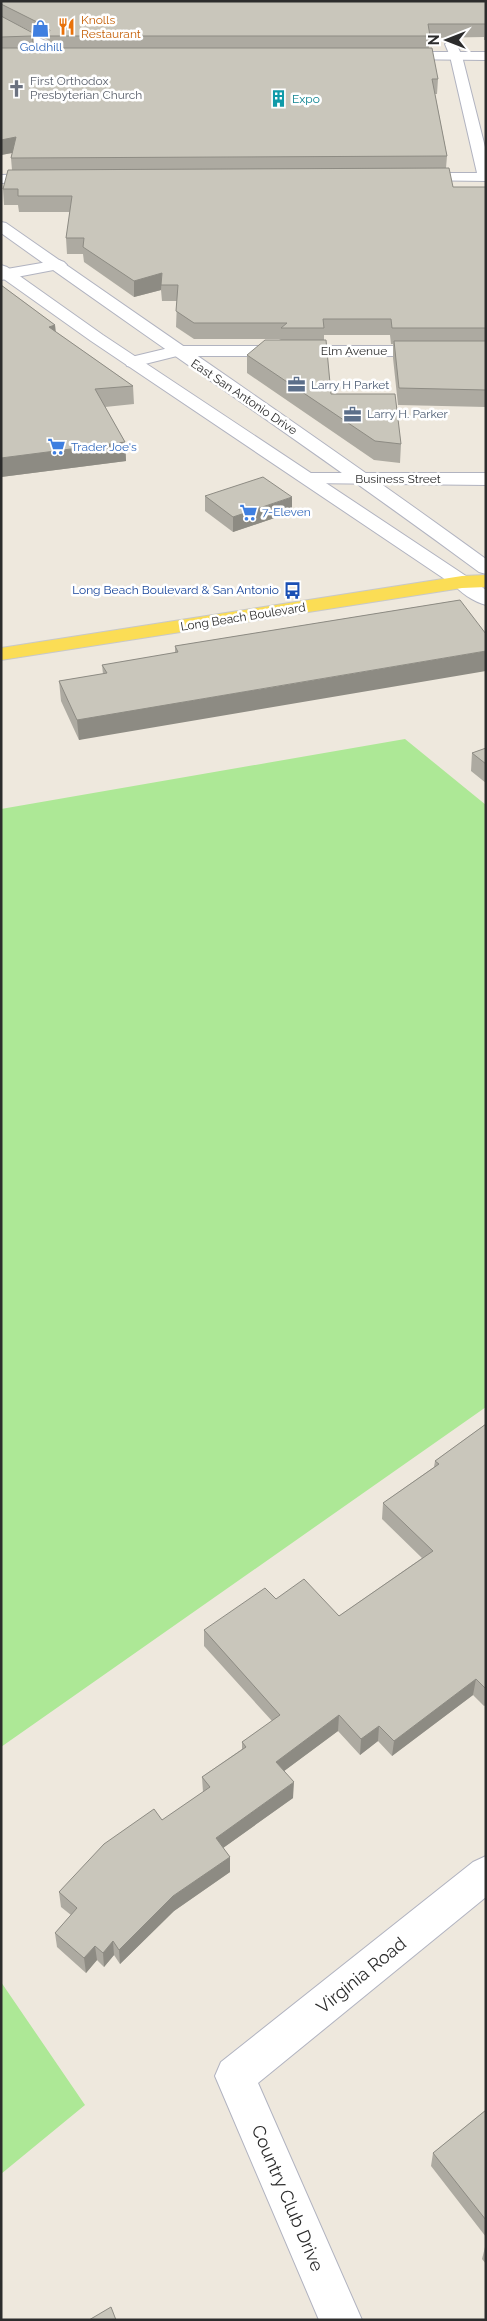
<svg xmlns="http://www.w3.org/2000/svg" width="487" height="2321" viewBox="0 0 487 2321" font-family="Raleway,sans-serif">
  <rect width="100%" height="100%" fill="#eee8dd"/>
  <path fill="#ade896" d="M405,739L486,805V1407L1,1747V809Z
    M1,1982L85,2105L1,2174Z"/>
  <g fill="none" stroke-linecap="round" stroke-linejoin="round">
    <defs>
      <path id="minor" d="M1,18L47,42L49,45L43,59H35L33,56L36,46L1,27Z
        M451,40L455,41L462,56L486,151V181L410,180L408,177L410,174L415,173H477L450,56L445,44Z
        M44,174L49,175L51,178L49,181L1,183V175Z
        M59,260L64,262L67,265L64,268L1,280V270Z
        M177,346H486V356H177L133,367L127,366L125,362L127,358Z
        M310,473H486V485L304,483L301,479L304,475Z
        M486,1856V1897L258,2083L362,2320H319L215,2076L221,2062L473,1862Z"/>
      <path id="tertiary" d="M462,576L469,578L486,590V605C474,602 459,592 452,582L455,578Z"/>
      <path id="secondary" d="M1,41H87L93,45L87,49H1Z
        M397,52H486V60L393,59L391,56L393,53Z
        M1,222L6,223C166,335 328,444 486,559V574L479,572C322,456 160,347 1,233Z
        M1,265L7,267L103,335L469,578L472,582L469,586H455L91,341L1,277Z"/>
      <path id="primary" d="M486,575V587L462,588L1,660V648L462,576Z"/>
    </defs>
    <use href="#minor" stroke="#b1b3c0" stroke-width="2"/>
    <use href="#tertiary" stroke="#b1b3c0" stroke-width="2"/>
    <use href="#secondary" stroke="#b1b3c0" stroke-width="2"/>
    <use href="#primary" stroke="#c8c8c8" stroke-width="2"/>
    <use href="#minor" fill="#fff" fill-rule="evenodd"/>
    <use href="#tertiary" fill="#fff" fill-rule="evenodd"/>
    <use href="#secondary" fill="#fff" fill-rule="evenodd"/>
    <use href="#primary" fill="#fbdd55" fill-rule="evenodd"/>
  </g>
  <path fill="#adaaa1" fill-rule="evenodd" d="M1,1H486V40H484V37L430,38L429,48L438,79L437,94H435L447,156L446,168L453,187H486V407L398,405L393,358V344H391L390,335H324V340L331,394L401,444L400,463L374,460L247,373V355L281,339H194L176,327L177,301H162L161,290L134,297L84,262L83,254H67L66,238L70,212H19L18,205H4L3,189L12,170L11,158L12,153L1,155ZM10,21L48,40L49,48H33V33Z
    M1,285L55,325L56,332L133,386L134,404L105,407L125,442L126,461L1,477Z
    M205,496L292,512L233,532L205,511Z
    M460,600L79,740L61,701L59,681L103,674L102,665L175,653V646Z
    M486,748V783L471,771L472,753Z
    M486,1424V1705L484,1706L473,1695L392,1756L378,1741L360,1755L338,1731L284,1771L293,1798L223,1848L230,1857V1872L174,1911L120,1964L114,1955L104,1967L97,1960L86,1973L57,1947L55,1933L71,1915L61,1907L59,1892L203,1792L202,1777L242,1749V1742L272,1721L204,1646V1630L276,1599L339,1616L422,1558L382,1519L383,1503L434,1467L435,1461Z
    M486,2110V2237L431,2166L433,2153Z
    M486,2246V2264L482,2259L485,2247Z"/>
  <path fill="#8d8b83" d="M33,33L34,47L33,50L32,36Z
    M16,137L17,152L1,155V140Z
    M162,273L161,290L134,297V281Z
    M55,325L56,343L49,327Z
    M125,442L126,461L1,477V458Z
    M292,497V512L233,532V517Z
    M486,651V671L79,740L77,720Z
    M476,1679L473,1695L392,1756L394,1741Z
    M339,1715L338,1731L276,1777V1762Z
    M379,1726L378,1741L360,1755L361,1739Z
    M294,1782L293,1798L216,1853V1838Z
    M230,1857V1872L174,1911L120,1964L119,1950L173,1896Z
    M113,1941L114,1955L104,1967L103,1953Z
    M95,1946L97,1960L86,1973L84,1958Z"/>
  <path fill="#c9c6bb" stroke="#8d8b83" d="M1,1H486V26L485,24H428L430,36H48L50,30L47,27L1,4Z
    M1,16L33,33L32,36L1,37Z
    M1,48H432L438,79H432L447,156L11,158L16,137L1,140Z
    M449,168L453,187H486V328H392L391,319H323L324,328H281L287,323H194L176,311L178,285H161L162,273L134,281L83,247L84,238H66L72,196H18V189H3L8,170Z
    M1,285L55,325L49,327L133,386L95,389L125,442L1,458Z
    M265,340H326L331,394H395L401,444L375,441L247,355Z
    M394,341H486V390L399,388Z
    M263,477L292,497L233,517L205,496Z
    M460,600L486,634V651L77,720L59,681L107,673L102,665L178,652L175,646Z
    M486,748V764L472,753Z
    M486,1424V1689L476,1679L394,1741L379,1726L361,1739L339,1715L276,1762L294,1782L216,1838L230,1857L173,1896L119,1950L113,1941L103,1953L95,1946L84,1958L55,1933L77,1908L59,1892L104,1844L154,1809L162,1820L210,1787L202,1777L246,1747L242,1742L280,1715L204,1630L265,1588L276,1599L304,1579L339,1616L433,1551L383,1503L439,1464L435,1461Z
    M486,2110V2220L433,2153Z
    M111,2307L116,2320H89Z"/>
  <defs>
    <symbol id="restaurant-bare" viewBox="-9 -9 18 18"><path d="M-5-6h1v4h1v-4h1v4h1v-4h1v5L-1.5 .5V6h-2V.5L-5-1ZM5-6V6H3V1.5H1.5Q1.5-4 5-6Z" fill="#e8710a" stroke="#fff" stroke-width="2.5" paint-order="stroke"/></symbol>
    <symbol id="shop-bare" viewBox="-9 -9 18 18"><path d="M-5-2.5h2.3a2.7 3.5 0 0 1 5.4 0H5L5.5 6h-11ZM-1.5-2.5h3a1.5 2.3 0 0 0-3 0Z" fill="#3f7fe0" stroke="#fff" stroke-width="2.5" paint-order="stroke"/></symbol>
    <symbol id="church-bare" viewBox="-9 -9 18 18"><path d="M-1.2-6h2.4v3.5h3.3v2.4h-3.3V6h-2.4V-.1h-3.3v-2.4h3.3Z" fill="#6b7280" stroke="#fff" stroke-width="2.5" paint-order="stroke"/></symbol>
    <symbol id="building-bare" viewBox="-9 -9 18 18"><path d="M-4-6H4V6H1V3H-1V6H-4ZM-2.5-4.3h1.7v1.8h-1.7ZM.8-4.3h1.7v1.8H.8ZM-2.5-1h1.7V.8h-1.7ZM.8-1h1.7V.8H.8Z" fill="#0f9aa8" stroke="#fff" stroke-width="2.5" paint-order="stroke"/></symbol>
    <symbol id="office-bare" viewBox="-9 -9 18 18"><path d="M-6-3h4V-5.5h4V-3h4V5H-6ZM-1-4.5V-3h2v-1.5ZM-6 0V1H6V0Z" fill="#5c6f8a" stroke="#fff" stroke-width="2.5" paint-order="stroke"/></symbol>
    <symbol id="supermarket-bare" viewBox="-9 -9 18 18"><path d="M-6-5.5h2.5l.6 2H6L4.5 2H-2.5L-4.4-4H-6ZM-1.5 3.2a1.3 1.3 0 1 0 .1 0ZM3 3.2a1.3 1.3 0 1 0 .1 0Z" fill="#3f7fe0" stroke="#fff" stroke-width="2.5" paint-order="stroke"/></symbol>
    <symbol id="bus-bare" viewBox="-9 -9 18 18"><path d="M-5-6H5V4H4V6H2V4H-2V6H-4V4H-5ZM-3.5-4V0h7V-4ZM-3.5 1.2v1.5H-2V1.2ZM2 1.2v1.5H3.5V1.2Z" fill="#1a4fb4" stroke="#fff" stroke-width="2.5" paint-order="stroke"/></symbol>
  </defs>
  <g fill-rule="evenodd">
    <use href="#restaurant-bare" x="54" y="14" width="25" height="25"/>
    <use href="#shop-bare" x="28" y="16" width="25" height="25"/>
    <use href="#church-bare" x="4" y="76" width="25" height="25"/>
    <use href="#building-bare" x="266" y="86" width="25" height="25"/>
    <use href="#office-bare" x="284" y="372" width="25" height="25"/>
    <use href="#office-bare" x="340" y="402" width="25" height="25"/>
    <use href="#supermarket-bare" x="44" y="434" width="25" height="25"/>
    <use href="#supermarket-bare" x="236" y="500" width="25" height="25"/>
    <use href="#bus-bare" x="280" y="578" width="25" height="25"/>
  </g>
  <g text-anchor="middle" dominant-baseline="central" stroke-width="5" stroke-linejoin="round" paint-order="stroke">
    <g font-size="12" fill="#c56008" stroke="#fff" text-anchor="start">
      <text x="81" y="20">Knolls<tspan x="81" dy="14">Restaurant</tspan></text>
    </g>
    <g font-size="12" fill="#366cbe" stroke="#fff" text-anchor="start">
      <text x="41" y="47" text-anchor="middle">Goldhill</text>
      <text x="71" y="447">Trader Joe's</text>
      <text x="262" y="512">7-Eleven</text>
    </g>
    <g font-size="12" fill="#5b616d" stroke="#fff" text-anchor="start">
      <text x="30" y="81">First Orthodox<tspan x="30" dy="14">Presbyterian Church</tspan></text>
    </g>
    <g font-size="12" fill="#0d838f" stroke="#fff" text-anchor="start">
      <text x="292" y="99">Expo</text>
    </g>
    <g font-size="12" fill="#2c2c2c" stroke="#fff">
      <text x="354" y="351">Elm Avenue</text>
      <text transform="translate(244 397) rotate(34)">East San Antonio Drive</text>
      <text x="398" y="479">Business Street</text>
      <text transform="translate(243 617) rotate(-9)">Long Beach Boulevard</text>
    </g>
    <g font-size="12" fill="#4e5e75" stroke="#fff" text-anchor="start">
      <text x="311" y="385">Larry H Parket</text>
      <text x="367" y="414">Larry H. Parker</text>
    </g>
    <g font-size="12" fill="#164399" stroke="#fff" text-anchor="end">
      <text x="279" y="590">Long Beach Boulevard &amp; San Antonio</text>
    </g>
    <g font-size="18" fill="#2c2c2c" stroke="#fff">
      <text transform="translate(361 1975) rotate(-39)">Virginia Road</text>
      <text transform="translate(288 2198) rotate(67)">Country Club Drive</text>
    </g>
  </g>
  <rect width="487" height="2321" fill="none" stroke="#2c2c2c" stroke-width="5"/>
  <g transform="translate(447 40) rotate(270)" stroke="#ffffff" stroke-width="4" paint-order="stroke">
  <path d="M0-4L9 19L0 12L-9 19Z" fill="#2c2c2c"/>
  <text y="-8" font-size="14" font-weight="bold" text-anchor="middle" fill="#2c2c2c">N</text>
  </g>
</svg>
